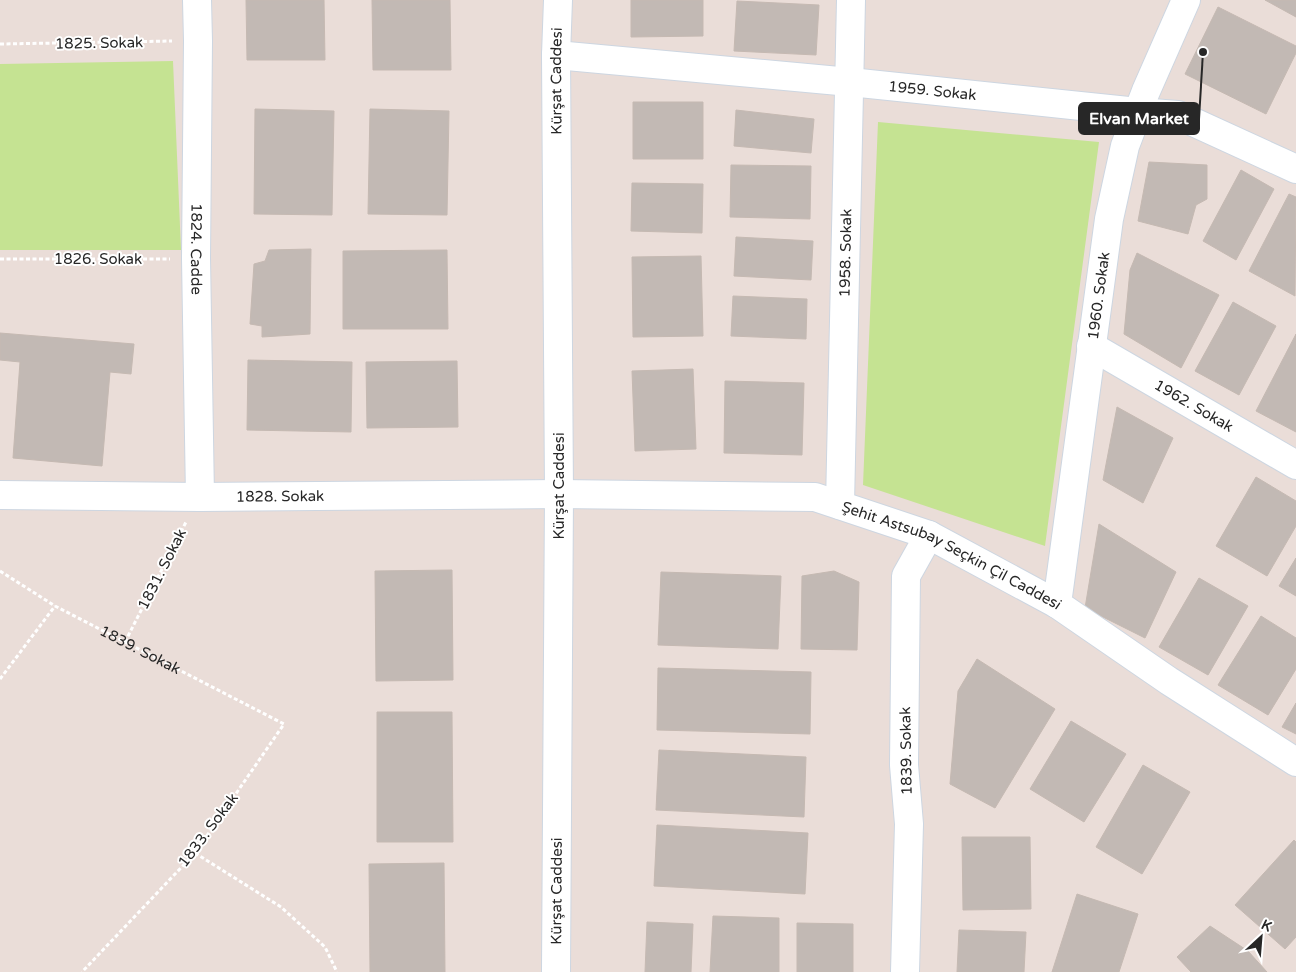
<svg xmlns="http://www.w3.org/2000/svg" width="1296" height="972" viewBox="0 0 1296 972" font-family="'Varela Round',sans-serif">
  <rect width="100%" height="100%" fill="#eaddd8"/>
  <path fill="#c5e392" d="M173,61L181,250H0V64Z
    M878,122L1099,142L1045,546L863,485Z"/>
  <path fill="#c2b9b4" stroke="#c5b9b2" d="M246,0H324L325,60H247Z
    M372,0H450L451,70H373Z
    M631,0H703V36L631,37Z
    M1265,0H1296V17Z
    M737,1L819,5L816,55L734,51Z
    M1218,7L1296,46V53L1266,114L1185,74Z
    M633,102H703V159H633Z
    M255,109L334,111L332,215L254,214Z
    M370,109L449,111L447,215L368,214Z
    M736,110L814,119L811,153L734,146Z
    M1149,162L1207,165V199L1196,205L1188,234L1138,221Z
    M731,165L811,166L810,219L730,217Z
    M1241,170L1274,189L1236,260L1203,241Z
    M632,183L703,184L702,233L631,231Z
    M1289,194L1296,197L1295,296L1249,271Z
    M736,237L813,241L811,280L734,276Z
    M311,249L310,334L262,337V326L250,324L254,264L265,261L269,250Z
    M447,250L448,329H343V251Z
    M1137,253L1219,295L1181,368L1124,334L1130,270Z
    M701,256L703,336L633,337L632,257Z
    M733,296L807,299L806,339L731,336Z
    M1233,302L1276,326L1239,395L1195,371Z
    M0,333L134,344L131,374L110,372L102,466L13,458L20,362L0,360Z
    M1296,334V432L1256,411Z
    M248,360L352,362L351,432L247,430Z
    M457,361L458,427L367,428L366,362Z
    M693,369L696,449L635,451L632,371Z
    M725,381L804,383L802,455L724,453Z
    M1117,407L1173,438L1143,503L1103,480Z
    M1256,477L1296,501V526L1267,576L1216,546Z
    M1099,524L1176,572L1145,638L1085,608Z
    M1296,558V596L1279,586Z
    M452,570L453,680L376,681L375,571Z
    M834,571L859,582L857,650L801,649L802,576Z
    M661,572L781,576L778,649L658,645Z
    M1199,578L1248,606L1208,675L1159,647Z
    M1261,616L1296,638V669L1268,715L1218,685Z
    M977,659L1055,709L995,808L950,784L958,691Z
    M658,668L811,672L810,734L657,730Z
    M1296,703V734L1282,727Z
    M377,712H452L453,842H377Z
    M1071,721L1126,754L1084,822L1030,789Z
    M659,750L806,757L804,817L656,810Z
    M1143,765L1190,792L1142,874L1096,847Z
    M657,825L808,833L805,894L654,886Z
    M962,837H1030L1031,909L963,910Z
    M1294,840L1296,842V937L1285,949L1235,905Z
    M444,863L445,972H370L369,864Z
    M1077,894L1138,914L1119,972H1052Z
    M713,916L779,918V972H710Z
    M647,922L693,924L691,972H645Z
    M797,923L853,924V972H797Z
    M1210,926L1248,951L1267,972H1191L1177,957Z
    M959,930L1026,932L1024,972H957Z"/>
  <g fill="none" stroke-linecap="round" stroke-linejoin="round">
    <defs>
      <g id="minor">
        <path id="s2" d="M197,0L198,41L196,258L200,497"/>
        <path id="s3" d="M556,55L850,82L1138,112L1178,115L1296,169"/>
        <path id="s4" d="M1091,346L1296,465"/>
        <path id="s5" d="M0,495L200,497L559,494L815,497L929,535L1057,604L1169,681L1296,762"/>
        <path id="s6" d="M840,505L851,0"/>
        <path id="s7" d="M1057,604L1109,219L1125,146L1146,91L1186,0"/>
        <path id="s8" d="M556,972L559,494L556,55L558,0"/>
        <path d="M905,972L909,824L904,765L906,576L929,535"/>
      </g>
    </defs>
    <use href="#minor" stroke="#cdd6e1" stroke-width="30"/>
    <g stroke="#fff" stroke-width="3" stroke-dasharray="4 2.5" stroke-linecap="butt">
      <path d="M0,44L172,41"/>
      <path d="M0,259H170"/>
      <path id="s1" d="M0,571L55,606L284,724L195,853L82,972"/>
      <path d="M125,642L186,522"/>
      <path d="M0,679L55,606"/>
      <path d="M195,853L281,907L325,947L337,972"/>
    </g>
    <use href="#minor" stroke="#fff" stroke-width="28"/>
  </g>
  <g text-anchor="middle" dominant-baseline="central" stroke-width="4" stroke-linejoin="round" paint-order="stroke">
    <g font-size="15" fill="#272727" stroke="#fff">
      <text transform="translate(99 43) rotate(-1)">1825. Sokak</text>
      <text stroke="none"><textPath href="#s8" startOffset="891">Kürşat Caddesi</textPath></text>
      <text stroke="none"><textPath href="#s3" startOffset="378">1959. Sokak</textPath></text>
      <text stroke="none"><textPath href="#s2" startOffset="249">1824. Cadde</textPath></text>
      <text stroke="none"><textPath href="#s6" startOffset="252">1958. Sokak</textPath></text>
      <text x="98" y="259">1826. Sokak</text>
      <text stroke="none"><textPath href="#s7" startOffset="311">1960. Sokak</textPath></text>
      <text stroke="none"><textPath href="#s4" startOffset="119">1962. Sokak</textPath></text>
      <text transform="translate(559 486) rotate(-90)">Kürşat Caddesi</text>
      <text stroke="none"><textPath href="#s5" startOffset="280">1828. Sokak</textPath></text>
      <text stroke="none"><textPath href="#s5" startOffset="964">Şehit Astsubay Seçkin Çil Caddesi</textPath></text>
      <text transform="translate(162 569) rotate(-63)">1831. Sokak</text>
      <text stroke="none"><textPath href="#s1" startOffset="161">1839. Sokak</textPath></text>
      <text transform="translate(906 751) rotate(-91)">1839. Sokak</text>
      <text transform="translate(208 830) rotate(-53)">1833. Sokak</text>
      <text stroke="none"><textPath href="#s8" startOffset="81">Kürşat Caddesi</textPath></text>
    </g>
  </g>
  <path fill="none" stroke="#272727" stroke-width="2" d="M1203 52L1199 119"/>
  <circle fill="#272727" stroke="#fff" stroke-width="2" cx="1203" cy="52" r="5"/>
  <rect fill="#272727" stroke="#272727" stroke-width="2" x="1079" y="103" width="120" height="31" rx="5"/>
  <g font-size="16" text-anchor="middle" font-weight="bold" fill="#fff">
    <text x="1139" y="124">Elvan Market</text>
  </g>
  <g transform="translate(1261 937) rotate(26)" stroke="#ffffff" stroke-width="4" paint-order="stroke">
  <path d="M0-4L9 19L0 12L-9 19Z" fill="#272727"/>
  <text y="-8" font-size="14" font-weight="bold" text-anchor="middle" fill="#272727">K</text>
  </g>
</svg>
